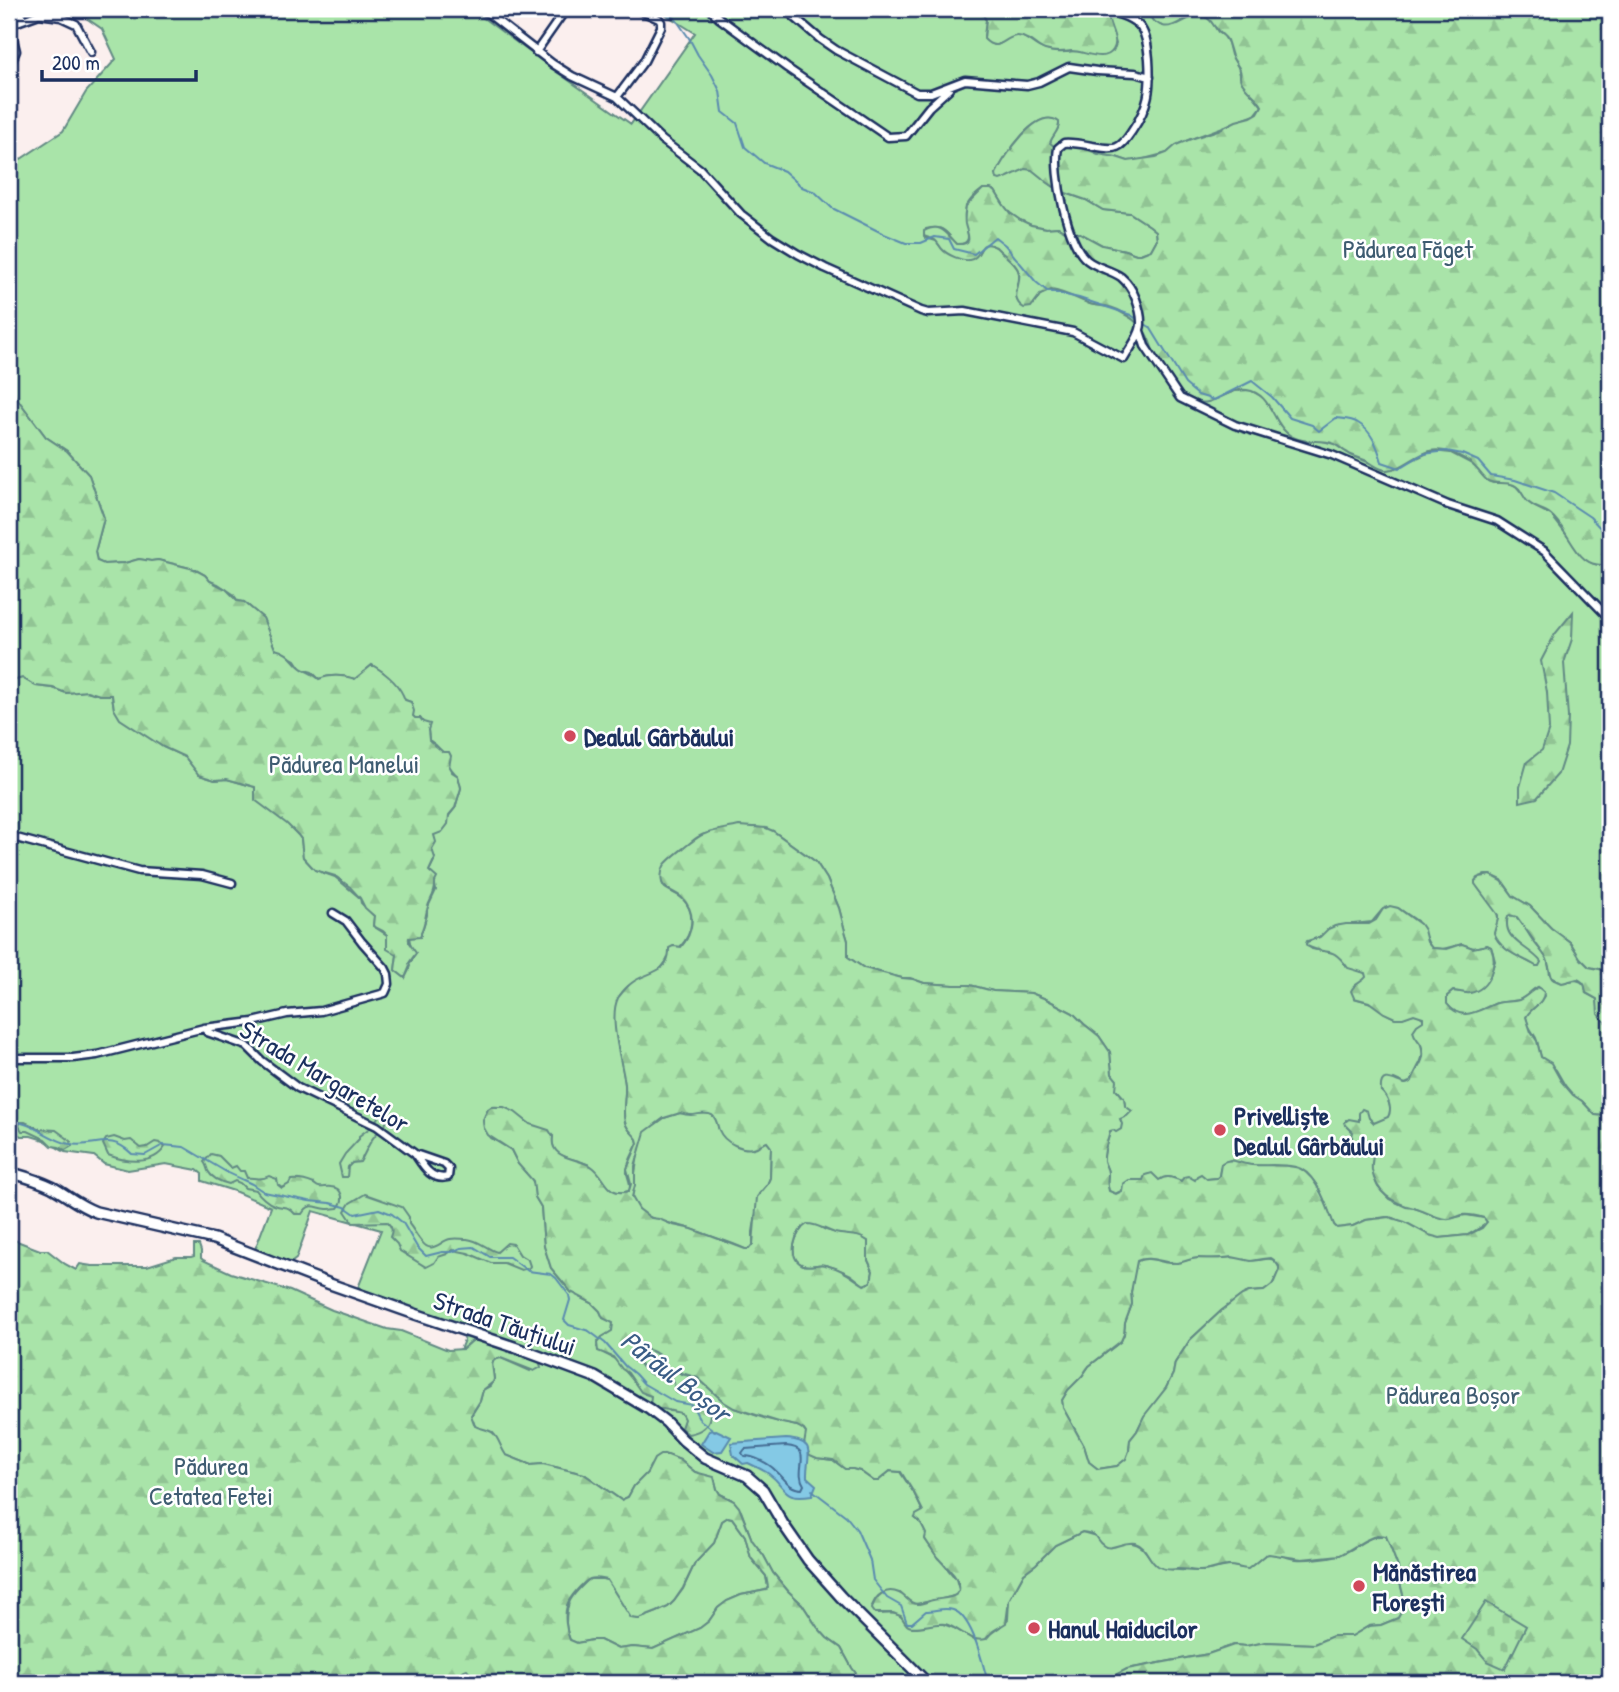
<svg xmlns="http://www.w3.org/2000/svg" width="1619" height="1692" viewBox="0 0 1619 1692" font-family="'Patrick Hand',sans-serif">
  <defs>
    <pattern id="forest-firs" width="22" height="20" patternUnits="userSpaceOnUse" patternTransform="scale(1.75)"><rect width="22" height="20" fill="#a9e4a9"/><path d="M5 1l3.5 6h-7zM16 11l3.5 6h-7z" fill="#91c494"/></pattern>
    <pattern id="cemetery-stones" width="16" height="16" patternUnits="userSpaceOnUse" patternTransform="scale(1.75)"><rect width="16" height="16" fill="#a9e4a9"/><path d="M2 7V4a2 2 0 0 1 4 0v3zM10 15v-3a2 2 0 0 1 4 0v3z" fill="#91c494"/></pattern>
  </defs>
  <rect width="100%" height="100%" fill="#fbefee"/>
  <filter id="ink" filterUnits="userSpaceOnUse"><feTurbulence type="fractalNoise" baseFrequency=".0143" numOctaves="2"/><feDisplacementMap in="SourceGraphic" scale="14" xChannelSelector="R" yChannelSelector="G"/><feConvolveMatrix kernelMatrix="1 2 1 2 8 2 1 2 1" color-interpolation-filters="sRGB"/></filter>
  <g filter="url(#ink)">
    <path fill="#a9e4a9" stroke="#628a84" stroke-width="2" d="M73,9H471L557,72L631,124L695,33L657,9H980L986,20L984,36C1000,58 1003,32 1020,36C1028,38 1032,44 1039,47C1047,51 1056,53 1065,52C1070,52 1071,51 1076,51C1093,53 1095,57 1113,51L1116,44L1107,18L1108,9H1144L1153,21L1164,26L1178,24L1196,15L1203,16L1210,19L1218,32L1224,36L1228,43L1231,55L1238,67L1242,82L1262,106L1255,115L1183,142L1176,145L1167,153L1140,160L1128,161L1116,157L1098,154L1080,146L1056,148L1050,143C1052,135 1059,131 1059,123C1037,104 1004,157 996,174L1014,173L1025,169H1032L1047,182L1060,191L1086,200L1103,210L1130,213L1150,226L1156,231L1157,239L1151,250L1140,254H1136L1125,250L1102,245L1080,233H1069L1058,227L1047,228L1031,225L1020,220L1010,213L1003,204L995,191L983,189C975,195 967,201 965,212C962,224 978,245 957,244C946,233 944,224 926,229V238L936,241C944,253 953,256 967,260C968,260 976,256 977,255C982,250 980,244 989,244C995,244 1016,264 1018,270C1021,277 1018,285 1016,292L1034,304L1040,295L1051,290L1077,297L1090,304L1113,308L1136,321L1150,340L1158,362L1179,391L1192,400L1206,402L1235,391L1250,390L1264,398L1274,413L1279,424L1289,435L1300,440H1319L1334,444L1351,455L1387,470L1404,464L1432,451L1451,453L1472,464L1488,481L1493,483H1509L1516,486L1533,506L1551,515L1575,546C1582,560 1594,568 1610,564V976L1604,970L1589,967L1580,958L1570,942L1551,928L1530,906L1513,896L1502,880L1491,875H1485L1477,878L1475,881C1478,895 1499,904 1498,919C1498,925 1496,931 1495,936C1504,952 1522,958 1537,966C1533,961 1530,955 1526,951C1516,938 1502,935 1508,916L1514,915C1524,923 1527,933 1534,942C1538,948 1545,953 1547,960C1550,966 1548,977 1554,980C1567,988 1573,973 1585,985L1586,993L1597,999L1599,1014L1610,1026V1068L1608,1075L1610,1088V1113L1603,1116L1595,1115L1582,1101L1575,1097L1567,1089L1556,1070L1541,1057L1536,1038L1528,1025L1526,1017L1528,1013L1539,1003L1544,996L1541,989L1538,987C1530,991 1527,997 1519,1000C1512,1002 1505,1001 1497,1003C1479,1009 1463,1024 1447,1004V996L1453,991L1469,993L1482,986L1491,972L1495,961L1491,947L1487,945L1473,948L1462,944L1443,949L1431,948L1417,921L1398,908L1387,907L1382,910L1372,922L1335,926L1320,937L1307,941L1306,944L1312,949L1335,953L1341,958L1345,965L1365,973L1367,977L1361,982L1354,998C1360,1000 1366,1001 1371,1003C1380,1008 1386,1016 1397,1018C1409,1019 1412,1008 1424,1019L1421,1044C1426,1064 1416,1064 1412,1081L1405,1084L1394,1079L1381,1091C1388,1097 1393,1109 1388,1118L1375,1123L1371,1122L1369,1118L1360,1117L1359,1121L1346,1120V1125L1353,1132L1351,1140L1358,1146L1366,1145L1373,1149L1374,1152L1372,1166L1374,1177L1378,1187L1389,1199L1406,1207L1414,1208L1447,1219L1466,1215L1484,1218L1487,1222L1486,1224L1468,1235L1440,1238L1432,1237L1394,1218L1386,1217L1366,1220L1353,1226L1337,1228L1334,1225C1329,1213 1325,1200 1319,1189C1301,1158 1280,1168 1251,1165C1244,1165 1237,1162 1230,1160L1221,1164L1219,1176L1217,1178L1207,1179L1203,1177L1195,1181L1183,1179L1181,1181C1173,1178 1167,1174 1159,1181L1152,1174L1146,1175L1144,1180L1115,1194L1109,1191C1106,1180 1108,1182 1108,1173C1108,1169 1105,1165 1104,1161C1103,1150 1108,1142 1110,1131L1113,1130L1125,1106L1124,1098L1116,1089L1115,1079L1112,1074L1110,1052L1099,1036L1084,1024L1073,1013L1046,999L1031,993L993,991L970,985H954L924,983L910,978H902L864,968L848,957V941L845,931L839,908L827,879L816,862L773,831C757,825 742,826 726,830C717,832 708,832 700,836C692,840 686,847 679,853C670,861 662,864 662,878C662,881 662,885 665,888C670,892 678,894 683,899C696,913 693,933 680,947L674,946C669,956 665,966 656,973C641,983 634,976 620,995C607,1016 623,1061 625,1085C626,1097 622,1110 625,1122C627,1130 633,1133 637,1139L638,1143C634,1152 626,1164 627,1173C628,1181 632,1183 629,1191C605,1198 606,1176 591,1166C577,1157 548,1160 553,1136C544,1132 536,1127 527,1122C514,1114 509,1105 491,1107L486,1113L483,1120L484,1128L491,1138L511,1150L518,1164L532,1179L534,1185L535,1197L541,1207L544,1246L551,1268L571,1292L550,1146L663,1359L597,1303L576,1295L592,1303L600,1311L603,1318L611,1321L614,1325L612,1331C606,1336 598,1337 597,1347L605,1354L615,1359L645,1394L652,1396L669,1411L680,1412L685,1418L682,1426L706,1409C698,1402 690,1401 681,1396C667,1390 639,1369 635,1354L638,1348L643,1347L654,1352L681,1374L698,1378L724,1402L734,1408L767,1419L801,1427L806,1433L808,1452L811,1455L817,1458L833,1460L845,1469H853L860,1471L874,1481H878L890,1471L900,1472L914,1493L923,1512L915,1518L920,1522L927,1534L925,1539L936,1555L956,1579L959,1590C958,1592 957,1593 956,1595C953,1597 918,1604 914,1604C908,1602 904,1597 900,1593C884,1593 879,1590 872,1606L878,1614C887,1614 897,1611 903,1619L929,1624H943L954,1628L974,1640C988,1637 998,1630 1008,1619L1009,1600L1024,1573L1036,1564L1055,1545L1082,1532L1096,1536L1106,1547C1116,1547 1123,1541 1132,1543C1147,1545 1147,1560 1159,1566C1165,1570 1192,1571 1201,1571C1209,1571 1225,1565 1232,1566C1240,1567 1244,1570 1252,1565C1259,1562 1261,1554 1269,1554C1278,1553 1287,1558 1296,1559C1305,1560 1328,1558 1338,1555C1356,1551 1365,1534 1386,1536L1398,1567L1399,1579L1404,1598V1607L1398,1618L1381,1625L1369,1626L1352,1636H1333L1314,1644L1266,1642L1246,1646L1234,1645L1208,1654L1127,1669L1114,1677L1112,1683H863L852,1668L841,1648L827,1638L817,1627L802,1604L788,1591L773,1573L764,1556L752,1540L741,1511L731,1499L720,1494L717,1489L715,1481L695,1472L680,1460L664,1454L650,1466L647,1473L634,1486L628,1497L621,1500L584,1474L543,1464L531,1465L506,1455L503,1453L492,1432L482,1430L475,1426L471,1416L480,1401L483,1390L490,1386L494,1379C493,1370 488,1357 501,1358L530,1371L535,1359C518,1355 491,1338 474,1341C468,1342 465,1348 460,1350L468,1329L358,1288L381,1230L313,1211L296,1259L288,1265L254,1252L271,1207L234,1191L202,1181V1174L197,1170L166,1164L128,1170L104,1164L94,1156L65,1152L44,1140L31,1136H21L14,1132H9V682L22,678L36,686L53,688L66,693L87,691L100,695H112L114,709L163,747L185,757L199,775L215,780L227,779L255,787L298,835L301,839L303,857L315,870L335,877L360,898L361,903L374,916L373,926L387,935V944L397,955L395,970L405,978L409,970V964L413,959L409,937H420L427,915V909L436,890L433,875L429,871L434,861L432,848L434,835L455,808L461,788L458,776C444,766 448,751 429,740L428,729L420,718H415L412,715L411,702L405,700L383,672L372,665L355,679C343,675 331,674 319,679L312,672L301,669L295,660L275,649L263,618L244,602L238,601L233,594L218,584L210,581L205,575L194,569L158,560L151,561L139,559L125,563L103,564L97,561L95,552L104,518L89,475L67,451L46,437L16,397L9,378V213L10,208L9,167L63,131L86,92L116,59L102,29Z
      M680,1113C688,1114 706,1111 712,1115C718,1119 717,1124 719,1130C722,1134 727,1137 732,1140C749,1153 749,1145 767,1142L771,1147L770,1178L767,1185L759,1194L753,1232V1244L749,1249H745C729,1241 711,1237 694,1230C675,1222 641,1223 633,1200C631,1194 634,1190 634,1185C635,1167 639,1149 644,1132L664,1118Z
      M807,1224H815L826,1230L842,1234L858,1235L868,1241V1260L873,1271L871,1282L864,1285C859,1282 856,1278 851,1275C843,1271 833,1267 825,1265C818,1263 810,1268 803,1265C786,1258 795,1231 807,1224Z
      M1232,1257C1238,1257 1243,1259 1250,1260C1263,1263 1273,1250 1280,1270L1271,1287L1264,1291L1249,1292L1242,1295L1221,1311L1190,1340L1175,1363L1173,1374L1166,1388L1144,1417L1137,1431L1130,1440L1129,1451L1126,1459L1117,1466L1098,1469L1089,1462L1084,1446L1063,1408L1062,1400L1068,1390L1082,1376L1089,1366L1121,1341L1124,1334L1125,1323L1132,1304L1131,1292L1134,1272L1137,1261C1149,1256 1158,1262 1170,1263C1181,1263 1188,1259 1198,1258C1210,1258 1220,1259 1232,1257Z
      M728,1517L732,1518L745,1536L751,1558L766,1576L768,1587L766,1590L741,1595L727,1601L718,1608L709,1621L700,1628L653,1649L633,1647L618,1649L600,1640H592L577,1643L570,1640C567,1634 567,1630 566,1623C566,1599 573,1595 589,1579H603L607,1580L632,1618L639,1619L657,1612L668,1607L674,1601L683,1589L695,1563L714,1543L722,1521Z"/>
    <path fill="url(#forest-firs)" stroke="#628a84" stroke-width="2" fill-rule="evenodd" d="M980,9H1108C1105,23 1121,39 1113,50C1105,63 1084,51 1072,51C1063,52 1055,53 1045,50C1038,48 1034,42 1027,39C1007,27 1001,57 984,39L986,20Z
      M1144,9H1610V564C1575,572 1572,531 1550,514C1543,509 1533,508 1527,501C1522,495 1521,488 1514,485C1506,481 1496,485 1488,481C1482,477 1479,470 1474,466C1464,456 1444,448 1430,451C1415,455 1402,470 1386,470C1379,470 1373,464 1367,461C1361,458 1354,457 1348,453C1343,451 1340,447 1335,444C1322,439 1310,443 1298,439C1272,432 1275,394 1247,390C1228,387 1212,410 1192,400C1173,390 1160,371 1153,351C1151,344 1149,338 1145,332C1136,320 1121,309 1106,306C1101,305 1095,306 1090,304C1077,299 1065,292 1051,290L1040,295L1031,307L1024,308C1008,298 1022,286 1019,272C1016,262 1003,255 996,247C976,237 984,258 969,260C962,261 947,255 942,249C940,247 938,242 935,240C932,238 928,238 924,236V231C941,222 946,233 957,244C975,245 967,234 965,224C964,218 965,212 966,206L983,189H991L995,191L1003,204L1010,213L1020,220L1031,225L1046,228L1058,227L1069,233H1080L1102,245L1125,250L1136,254H1141L1151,250L1157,239L1156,231L1150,226L1130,213L1103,210L1086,200L1060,191L1047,182L1032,170L1025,169L1008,177L1000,180L997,179L996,174C1004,157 1037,105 1059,122C1060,131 1052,135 1050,143L1056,148L1080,146L1098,154L1116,157L1128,161L1156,157L1167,153L1176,145L1191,139L1218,130L1236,121L1251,117L1258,113L1262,106C1257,96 1246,91 1241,81C1238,73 1242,77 1240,70C1238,65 1234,61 1232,56C1230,50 1229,45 1227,40C1224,35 1219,33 1216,28C1212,24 1211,19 1205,17C1181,7 1171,49 1144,9Z
      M9,378L16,397L46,437L67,451L89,475L104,518L95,552L97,561L104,564L125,563L139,559L151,561L158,560L194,569L205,575L210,581L226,589L238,601L244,602L263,618L275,649C293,653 292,664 304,670C310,673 314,674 319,679C331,674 343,675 355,679L372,665C386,673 400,685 405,700L411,702L414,711L413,716L415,718H420L423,722L430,724L428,730L429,740L443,752H449L451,756L449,767L452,772L458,776L461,788L455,808L449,815L448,824L442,832L434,835L436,842L432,849L435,858L429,871L437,878L435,882C436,896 429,898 427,910C425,918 425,924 421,932V935L420,937L409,938V943L416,953L409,963L410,966L405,978L395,970L397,955L387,949V935L383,931L373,926L374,916L365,908L360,898L350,887L335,876L315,870L303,857L301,839L298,835L287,824L255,800V787L227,779L215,780L199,775L185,757L163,747L120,719L114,709L112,695H100L87,691L66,693L53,688L36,686L22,678L9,682Z
      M1573,612L1572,639L1564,663L1568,717L1567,746L1558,774L1537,798L1520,802V787L1527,762L1542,750L1549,729L1547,692L1541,661L1555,634Z
      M739,826L766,828L773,831L816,862L827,879L839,908L845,931L848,941V957L864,968L902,978L913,979L924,983L954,985H970L993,991L1031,993L1046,999L1073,1013L1084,1024L1099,1036L1110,1052L1112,1074L1117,1080L1116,1089L1124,1098L1125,1106L1132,1111L1127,1116L1120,1119L1122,1124L1121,1129L1116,1132L1113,1130L1110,1131C1108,1142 1103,1150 1104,1161C1105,1165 1108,1169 1108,1173C1108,1182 1106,1180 1109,1191L1116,1194L1122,1191L1123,1184L1129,1180H1143L1145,1175L1152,1173L1159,1180C1167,1174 1173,1178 1181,1181L1184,1177L1188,1176L1195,1180L1197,1176L1201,1174L1207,1179L1217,1178L1219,1176L1221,1164C1230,1156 1240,1164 1252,1165C1265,1166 1289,1163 1301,1169C1317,1177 1328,1208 1334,1225L1337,1228L1353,1226L1366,1220L1389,1217L1405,1222L1429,1235L1440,1238L1468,1235L1482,1228L1487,1222L1484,1218C1477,1216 1469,1214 1462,1215C1456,1217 1452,1220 1446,1219C1435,1218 1425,1211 1414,1208C1393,1203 1376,1194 1372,1170C1371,1163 1374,1156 1373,1149C1367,1143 1360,1147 1353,1145L1351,1142L1353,1132L1346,1125L1345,1122L1349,1119L1359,1121V1113L1362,1109L1367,1111L1369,1118L1374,1123L1388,1117C1393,1109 1388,1097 1381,1091C1379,1068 1398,1084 1406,1084C1408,1084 1410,1082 1412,1081C1415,1069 1427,1061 1422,1047C1420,1040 1415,1040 1413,1031L1417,1025L1423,1021V1017L1414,1014L1403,1018H1395L1384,1013L1369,1002L1354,998L1351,991C1354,983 1362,983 1366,977L1365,973L1348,968C1330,943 1328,957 1307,946L1306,944L1307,942L1320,937L1328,929L1335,926L1346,924H1369L1376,920L1383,909L1390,906L1398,908L1420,924L1424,930L1427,942L1432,948L1447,949L1462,944L1473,948L1487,945L1491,947C1498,963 1490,989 1470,993C1465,994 1458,991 1453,991L1447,996V1004C1463,1024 1479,1009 1497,1003C1505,1001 1512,1002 1519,1000C1527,997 1530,991 1538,987L1544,992C1544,1004 1531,1007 1526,1017L1531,1032L1537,1041L1541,1057L1551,1063L1561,1081L1573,1095L1582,1101L1595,1115L1603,1116L1610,1111V1683H1112L1117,1674L1127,1669L1208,1654L1234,1645L1246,1646L1266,1642L1314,1644L1333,1636H1352L1369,1626L1381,1625L1398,1618L1404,1607V1598L1399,1579L1398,1567L1386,1536L1377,1535L1364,1541L1340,1555L1302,1559L1269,1554L1265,1555L1248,1569C1240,1569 1234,1565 1227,1566C1218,1567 1210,1571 1200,1571C1193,1571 1186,1569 1178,1569C1171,1570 1164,1570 1157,1566C1147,1559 1148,1547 1135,1543C1123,1541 1112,1551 1104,1546C1093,1539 1101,1534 1082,1532L1055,1545L1036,1564L1024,1573L1009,1600L1006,1623L993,1631L986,1639C970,1643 960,1628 945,1624C934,1622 913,1631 907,1625C904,1622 903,1619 901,1616L893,1613H875L872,1609C875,1596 885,1587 899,1593C906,1596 909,1604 917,1604C923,1604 928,1601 933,1600C943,1598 965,1599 958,1582C954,1572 944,1565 937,1557C933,1551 929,1545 925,1539L926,1534L920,1522L915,1518L916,1515L923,1511L914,1493L901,1472L890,1471L878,1481H874L860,1471L853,1469H845L833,1460L817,1458L810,1455L804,1445L806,1433L804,1430L797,1426L782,1423L734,1408L724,1402L698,1378L669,1369L663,1364L660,1356L654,1352L642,1347L636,1351C635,1369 654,1379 671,1379L674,1383L675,1392L689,1395L699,1401L710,1413C710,1426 700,1432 688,1434L681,1428L684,1419L681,1413L663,1409H655L650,1405L651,1396L641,1392L628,1373L622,1369L613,1357L598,1351L597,1343L602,1337L612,1331L613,1323L603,1318L600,1311L592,1303L571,1292L551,1268L544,1246L541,1207L535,1197L533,1181L518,1164L511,1150L488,1135L484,1128L483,1120L488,1109L491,1107H504L515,1112L530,1124L549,1130L553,1137C549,1159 577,1158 591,1166C607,1176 605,1198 629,1191L631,1184L627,1169L638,1143L637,1139C633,1133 627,1130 625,1122C622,1110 626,1097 625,1084C622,1062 608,1018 618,998C622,993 627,986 633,982C648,971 670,974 669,948L673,946L681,947C693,933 697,913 682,898C677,893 669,891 664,886C660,882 661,871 664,866C668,859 695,839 702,835C714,830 727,829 739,826ZM680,1113C683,1114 687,1115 691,1115C698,1115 705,1111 712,1115C717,1119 717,1125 719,1130C724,1143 744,1152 757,1147C760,1145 763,1143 767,1142L771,1147L770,1178L767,1185L757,1197L753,1244L749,1249H745L692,1229L673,1225L659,1219L651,1218L639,1209L632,1197L635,1185V1166L645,1132L664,1118ZM807,1224C818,1224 825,1230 835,1233C847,1236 857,1233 868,1241V1260L873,1271L871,1282L864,1285C850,1276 843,1269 825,1265C818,1263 810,1268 803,1265C786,1258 795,1231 807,1224ZM1232,1257L1251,1261L1263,1259L1271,1258L1274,1260L1279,1266V1270L1273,1284L1264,1291L1249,1292L1242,1295L1221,1311L1190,1340L1175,1363L1173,1374L1166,1388L1144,1416L1137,1431L1130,1440L1129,1451L1126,1459L1117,1466L1098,1469L1089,1462L1084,1446L1063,1408L1062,1400L1068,1390L1082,1376L1089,1366L1121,1341L1124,1334L1125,1323L1132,1304L1131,1292L1137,1261C1149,1255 1162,1263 1176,1263C1184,1263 1190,1258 1198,1258C1210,1258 1220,1259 1232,1257Z
      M1491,875L1502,881L1513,896L1530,906L1551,928L1570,942L1580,958L1589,967L1604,970L1610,975V1026L1603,1020L1598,1014L1597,999L1586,993C1585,986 1585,982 1577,979L1562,983L1552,978L1547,959L1517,917L1510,915L1508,916C1501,941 1529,946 1541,962L1539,966H1536C1521,957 1500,951 1494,933L1498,919V915L1475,884V881L1480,877Z
      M381,1114L387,1116L389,1119L386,1122L385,1127C371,1135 368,1148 360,1162L352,1163L348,1167L347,1177H342L339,1164L345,1154L359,1139V1136L371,1127L375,1121Z
      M20,1122H25L40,1129L56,1130L71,1141L72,1146L65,1150L59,1147L52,1146L45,1139L28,1131H22L19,1126Z
      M114,1137L125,1141L131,1140L141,1148L147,1147L155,1142L160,1143L165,1147C153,1166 126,1162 108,1155L103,1144L106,1139Z
      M211,1154L219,1156L231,1168L236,1166L240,1171H244L247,1178C257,1177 260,1181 269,1176L277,1179L278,1185L282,1188L289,1184L291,1180C299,1179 307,1181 314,1184C316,1185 317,1187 319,1187C322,1188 327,1186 331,1187C343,1188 345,1200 338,1208C335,1208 331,1209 327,1209C316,1208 310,1201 302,1214H295C286,1204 285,1209 274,1205C268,1203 260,1196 256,1190L245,1188L240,1183L235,1181L229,1184C221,1182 212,1179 208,1171C207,1168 206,1164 204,1162Z
      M365,1194L402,1207L409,1217V1224C414,1230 417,1237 422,1242C432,1255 440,1241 450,1239C455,1238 462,1239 467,1239C478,1240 486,1248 497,1252L507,1243L513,1244L520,1255L528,1260L530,1266L529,1268L521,1270L504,1263H491L468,1253L453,1250L447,1254L438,1257L434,1263L426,1267L400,1251L397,1244L390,1237C393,1230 392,1227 387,1222L353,1223L345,1211L350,1203Z
      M9,1238L40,1250H47L65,1264L76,1270L80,1264L92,1266H147L176,1257H191L194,1256V1245H199L201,1251V1258L203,1260L231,1273L290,1291L332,1310L387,1329L401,1331L448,1350L463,1349L472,1341H479L490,1343L539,1361L541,1367L534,1371L501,1358L494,1360L492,1364L494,1379L493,1382L483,1390L480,1401L471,1415L475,1426C480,1429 488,1429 493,1433C499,1438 501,1449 506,1455L531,1465L543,1464L584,1474L621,1500L628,1497L634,1486L647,1473L654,1459L660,1455H668L680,1460L695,1472L714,1477L717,1489L720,1494L734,1501L739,1507L752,1540L764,1556L773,1573L788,1591L802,1604L817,1627L827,1638L841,1648L852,1668L863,1683H468L471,1674L467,1669C461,1670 457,1678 455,1683H9ZM728,1517L732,1518L745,1536L751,1558L766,1576L768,1587L766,1590L741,1595L727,1601L718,1608L709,1621L700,1628L653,1649L633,1647L618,1649L600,1640H592L577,1643L570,1640C566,1631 564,1616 567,1605C570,1597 582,1583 590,1579C595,1577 602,1579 607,1580L631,1618L639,1619L657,1612L668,1607L674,1601L683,1588L695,1563L714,1543L722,1521Z"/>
    <path fill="url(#cemetery-stones)" stroke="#628a84" stroke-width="2" d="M1486,1602L1526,1626L1505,1669L1487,1661L1477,1649L1462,1639Z"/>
    <path fill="#84c9e5" stroke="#5a8baf" stroke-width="2" d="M716,1430L731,1437L722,1451L713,1452L701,1444L709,1431Z
      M786,1439C819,1441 806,1456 807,1477L816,1485L812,1495C782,1500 788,1488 769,1474C762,1469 754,1466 748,1463L743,1464L733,1455L731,1443Z"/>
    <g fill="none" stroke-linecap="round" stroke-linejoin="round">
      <path stroke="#456d94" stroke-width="2" d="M786,1446C815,1448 793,1469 804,1485L802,1489C787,1488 786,1479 775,1470C768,1463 754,1456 744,1456L742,1453L745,1449Z"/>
      <path stroke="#5a8baf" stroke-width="2" d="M657,9L675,18L689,38L698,55L712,75L720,91L723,112L737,123L745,147L764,163L784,171L802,187L815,192L832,208L884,234L906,243H921L935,237L949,239L954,249L974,254L995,237L1005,245L1036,282L1047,291L1079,298L1131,315L1138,320
        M1143,323L1150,327L1185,384L1198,395L1214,400L1252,381L1272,397L1290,418L1312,425L1319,431L1336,418C1343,419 1352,419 1358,423C1372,431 1378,448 1382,462L1400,468L1423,454L1447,451L1462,454L1478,461L1491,476L1515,480L1554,493L1590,517L1603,531L1610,535
        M9,1120C14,1122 19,1122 25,1124C40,1129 54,1141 70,1144C95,1149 109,1131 132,1154L145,1155L163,1145L184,1147L228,1173L252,1184L264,1192L309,1201L330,1203L345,1207L355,1214L379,1209L392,1214L403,1223L417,1247L426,1256L442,1252H452L461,1248L474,1247L490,1257H509L528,1271L551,1274L556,1278L569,1295L570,1300L564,1320L569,1325L589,1331L605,1343L625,1366L635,1374L644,1384L675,1402L692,1405L700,1420L715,1431
        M812,1490L846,1516L857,1530L870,1560L873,1580L887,1598L901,1606L907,1623H912L926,1611C935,1611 944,1607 953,1610C972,1616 982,1661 987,1679L992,1683"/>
      <defs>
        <path id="street" d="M20,9L23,19
          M482,9L553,64L572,76L617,97L662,140L700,169L741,214L772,238L798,254L825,268L921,311L928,313L965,311L1073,332L1124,359C1139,333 1147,329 1136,299C1133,291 1128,283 1121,277C1111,270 1097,268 1087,260C1067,244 1053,172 1058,148L1064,143C1079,141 1108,152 1117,147C1124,144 1128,137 1132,131C1149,106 1151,89 1149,59C1148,49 1147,37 1141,28C1133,17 1115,13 1103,9
          M710,9L719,18L787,68L888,137L906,136L929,107L949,89
          M785,9L820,39L836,50L917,93H931L965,80L1027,85L1039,82L1069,67L1097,71L1135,73L1150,77
          M9,25L39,14L61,17L76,24L91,52
          M536,52L566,9
          M9,68L16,51L9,24
          M617,97L644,61L661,27V22L659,19L637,9
          M1140,331L1145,346L1180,398L1235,425L1332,455L1448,505L1497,521L1544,551L1610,619
          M9,836L139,871L202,875L232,883
          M204,1028L207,1032L247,1046L262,1061L298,1088L377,1126L415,1154L444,1164L449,1169L448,1177C431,1181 423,1166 415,1154
          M9,1058H73L97,1055L204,1028L253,1022L287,1014L321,1011L385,993L389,984L388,974L385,968L362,942L346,921L333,913"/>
        <path id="secondary" d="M9,1172C23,1176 38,1180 52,1187C67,1195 79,1206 96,1212L214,1239L330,1284L415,1314L514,1347L595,1377L649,1409L666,1422L683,1440L705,1458L747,1476L763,1490L783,1524L808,1560L841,1597L927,1683"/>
      </defs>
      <use href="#street" stroke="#1b2f5e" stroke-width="11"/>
      <use href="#secondary" stroke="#1b2f5e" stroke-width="14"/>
      <use href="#street" stroke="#fff" stroke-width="6"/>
      <use href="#secondary" stroke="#fff" stroke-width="9"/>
    </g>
  </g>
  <g fill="#d1495b" stroke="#fff" stroke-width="2.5">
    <circle cx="570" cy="736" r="7"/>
    <circle cx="1220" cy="1130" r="7"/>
    <circle cx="1359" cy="1586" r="7"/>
    <circle cx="1034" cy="1628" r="7"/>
  </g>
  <g text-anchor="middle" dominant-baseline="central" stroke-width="5" stroke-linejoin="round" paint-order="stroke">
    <g font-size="26" fill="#3e5c71" stroke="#fff">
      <text x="1408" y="248">Pădurea Făget</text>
      <text x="344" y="763">Pădurea Manelui</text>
      <text x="1453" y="1394">Pădurea Boșor</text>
      <text x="211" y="1465">Pădurea<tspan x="211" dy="30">Cetatea Fetei</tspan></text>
    </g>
    <g font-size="26" font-weight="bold" fill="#1b2f5e" stroke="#fff" text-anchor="start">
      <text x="584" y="736">Dealul Gârbăului</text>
      <text x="1234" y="1115">Privelliște<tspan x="1234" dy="30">Dealul Gârbăului</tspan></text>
      <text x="1373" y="1571">Mănăstirea<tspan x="1373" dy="30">Florești</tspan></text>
      <text x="1048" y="1628">Hanul Haiducilor</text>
    </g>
    <g font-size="26" fill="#1b2f5e" stroke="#fff">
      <text transform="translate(325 1076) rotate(31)">Strada Margaretelor</text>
      <text transform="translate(505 1323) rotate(19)">Strada Tăuțiului</text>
    </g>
    <g font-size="28" font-style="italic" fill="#3a5d86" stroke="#fff">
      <text transform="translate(676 1376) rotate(38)">Pârâul Boșor</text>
    </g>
  </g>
  <rect width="1619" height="1692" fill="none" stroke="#fff" stroke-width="35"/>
  <rect x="18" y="18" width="1584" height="1657" fill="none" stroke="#1b2f5e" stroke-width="2.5" filter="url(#ink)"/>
  <path d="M42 70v10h154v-10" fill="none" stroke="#1b2f5e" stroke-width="3.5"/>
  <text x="52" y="70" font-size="21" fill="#1b2f5e" stroke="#ffffff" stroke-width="5" paint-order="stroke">200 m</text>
</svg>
